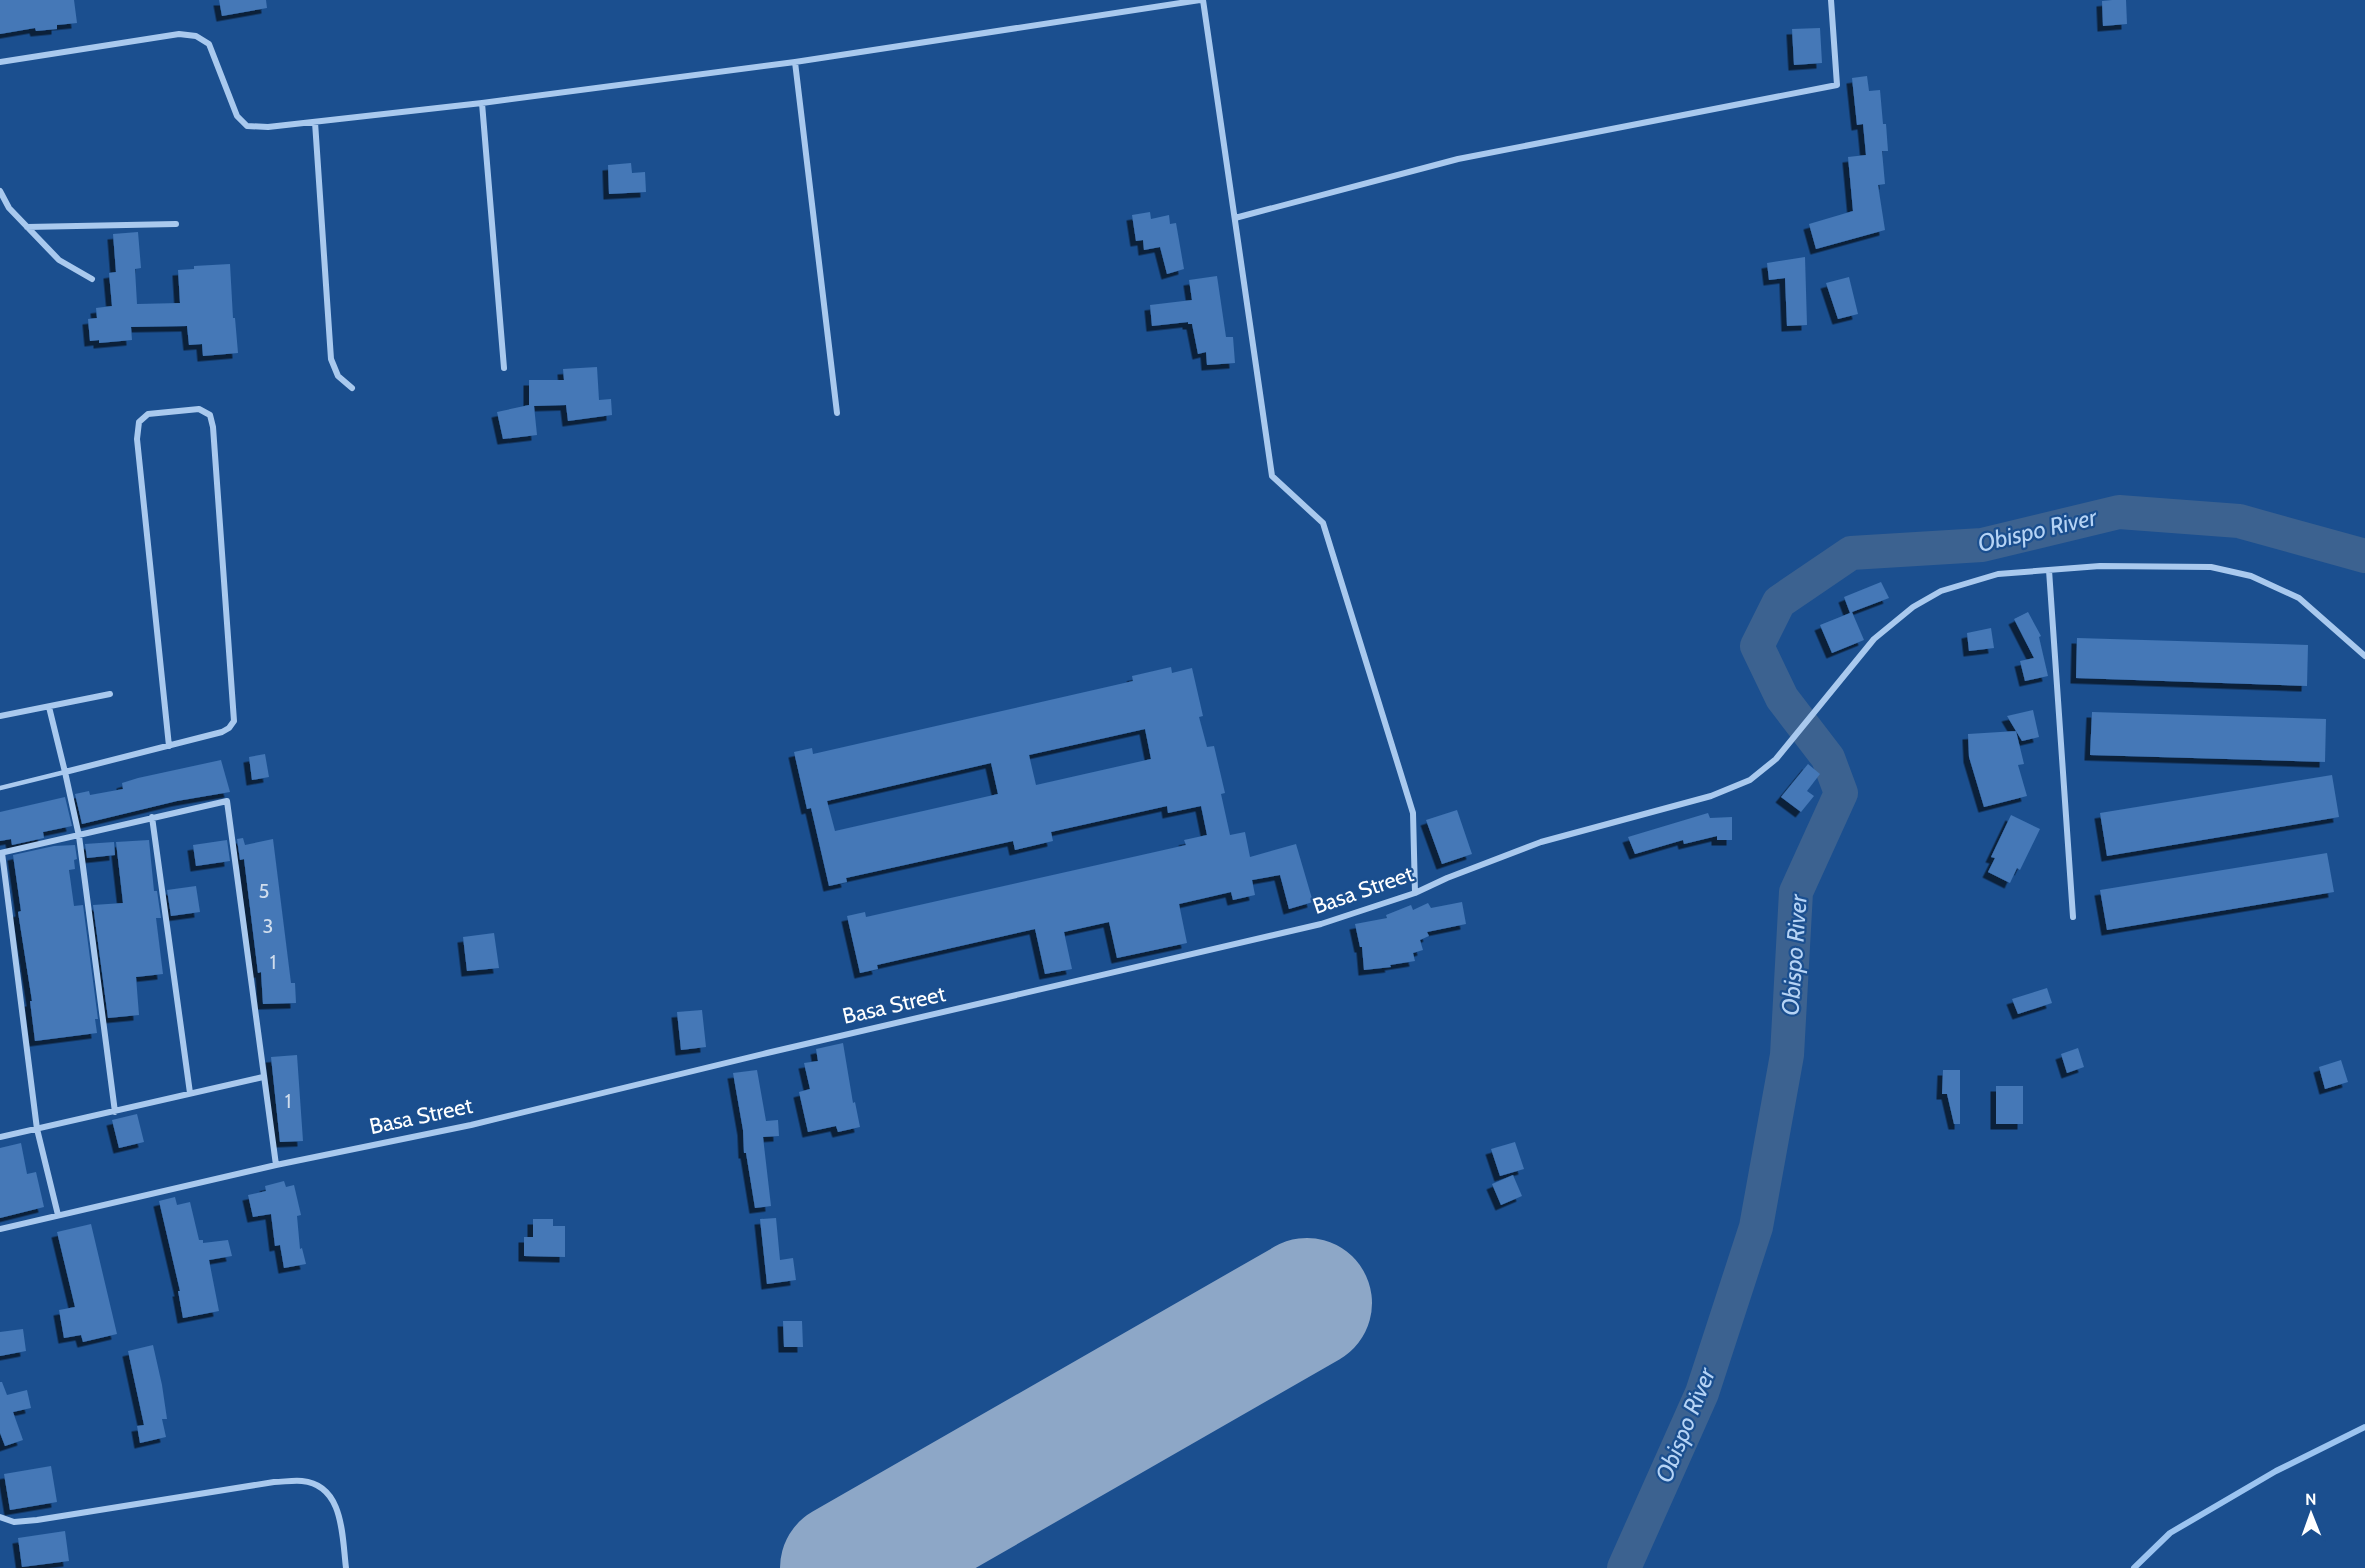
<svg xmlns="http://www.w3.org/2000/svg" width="2365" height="1568" viewBox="0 0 2365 1568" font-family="Cabin,sans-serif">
  <defs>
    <filter id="shadow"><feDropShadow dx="-5.5" dy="5.5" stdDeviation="0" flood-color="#0009"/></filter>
  </defs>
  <rect width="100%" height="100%" fill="#1b4f8f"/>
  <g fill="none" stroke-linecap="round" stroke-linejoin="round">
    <path stroke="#9cc4f0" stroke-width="6" d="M2134,1568L2170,1533L2276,1471L2365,1427"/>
    <path stroke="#3c6290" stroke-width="34" d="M1624,1568L1702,1393L1756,1227L1787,1055L1796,892L1841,793L1828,758L1782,698L1757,646L1779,602L1851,553L1982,545L2119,512L2239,521L2365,556"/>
    <path stroke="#8da7c7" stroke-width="130" d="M845,1568L1307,1303"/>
  </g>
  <path fill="#4478b7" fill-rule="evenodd" filter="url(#shadow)" d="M0,0H74L77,23L57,25V29L36,31L35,28L0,34Z
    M219,0H266L267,8L222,16Z
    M2112,0H2126L2127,24L2103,26L2102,1Z
    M1820,28L1822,63L1794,65L1792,29Z
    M1867,76L1869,91L1880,90L1883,124H1886L1888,151H1882L1885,184L1878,185L1885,230L1816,249L1809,224L1853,211L1848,157L1866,155L1863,124L1857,125L1852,78Z
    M631,163L632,173L645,172L646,192L609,194L608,165Z
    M1150,212L1151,219L1169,215L1170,224L1176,223L1184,269L1167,274L1160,247L1144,250L1143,240L1136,241L1132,215Z
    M138,232L141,268L135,269L137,304L180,303L178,270L194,269V266L230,264L233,318H235L238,353L203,356L202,344L189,345L187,326L131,327L132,340L99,343V340L90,341L88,319L97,318L96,308L112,306L109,273L116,272L113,234Z
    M1805,257L1807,325L1787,326L1785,278L1769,280L1767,263Z
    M1217,276L1226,337H1233L1235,363L1207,365L1206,352L1198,354L1192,324H1188V322L1152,326L1150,305L1192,300L1189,280Z
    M1849,277L1858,314L1838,319L1826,283Z
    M597,367L599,400L611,399L612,415L568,421L566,405L534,406L537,435L503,439L497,412L529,405V380H564L563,369Z
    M1881,582L1889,598L1852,612L1864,640L1832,653L1820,625L1850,613L1844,597Z
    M2028,612L2041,636L2039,637L2048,676L2025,681L2020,661L2034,658L2014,619Z
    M1991,628L1994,648L1969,651L1967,633Z
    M2077,638L2308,645L2307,686L2076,678Z
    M1171,667L1172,673L1192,668L1203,716L1199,717L1207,747L1214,746L1225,793L1221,794L1230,835L1245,832L1250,857L1296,844L1313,902L1289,909L1280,875L1252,880L1255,895L1233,900L1231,892L1179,904L1187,943L1117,958L1109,922L1064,932L1072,969L1045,974L1035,929L877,965L878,969L860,973L847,916L865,912L866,917L1186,845L1184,840L1207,835L1201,806L1168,813L1167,806L1051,832L1053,841L1015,850L1013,841L846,878L847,882L829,886L811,808L807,809L794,752L812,748L813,754L1133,681L1132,676ZM1145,729L1151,759L1036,785L1029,755ZM991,763L998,794L835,831L827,801Z
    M2033,710L2039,737L2022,741L2007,716Z
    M2092,712L2326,719L2325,762L2090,755Z
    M2016,731L2024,764L2018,765L2027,796L1984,807L1969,757L1968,734Z
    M265,754L269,777L252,780L249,757Z
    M221,760L230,792L177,801L82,824L75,794L89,791L90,795L123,789L122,783L138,778Z
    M1808,764L1820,774L1807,791L1814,796L1801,812L1781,797Z
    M2332,775L2339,817L2107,856L2100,813Z
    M65,797L72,826L43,832L44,838L12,845L11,839L0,841V812Z
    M1457,810L1472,854L1442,864L1426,820Z
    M1708,813L1710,818L1732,817V840H1717V836L1684,844L1683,840L1635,854L1628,837Z
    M2011,815L2040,829L2020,870L2017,868L2010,883L1988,872L1995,858L1991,857Z
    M243,838L245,845L273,839L291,983H295L296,1003L263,1004L261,972L258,973L244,859L240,860L237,839Z
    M149,840L154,891H157L161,918H156L163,974L136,977L139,1015L108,1018L93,905L123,903L116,842Z
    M227,840L230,861L196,866L193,845Z
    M114,842L115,855L87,858L85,844Z
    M75,845L77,859L74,860L75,869L69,870L74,906L83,905L98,1019H95L97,1033L35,1041L30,1001H32L18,912L21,911L13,855L54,846Z
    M2327,853L2334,892L2107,930L2100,890Z
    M196,886L200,912L171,916L167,890Z
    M1462,902L1466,924L1427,932L1429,936L1420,940L1423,950L1413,953L1415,961L1390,965L1391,967L1364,970L1362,947H1360L1355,924L1387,918L1386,915L1411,905L1413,910L1428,903L1431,908Z
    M494,933L499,968L467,971L463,937Z
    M2047,988L2052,1003L2018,1014L2012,999Z
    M702,1010L706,1047L681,1050L677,1012Z
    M843,1043L853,1103L855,1102L860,1127L838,1132L836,1126L808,1132L799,1092L810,1089L804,1063L818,1061L816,1049Z
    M2078,1048L2084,1067L2067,1073L2061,1054Z
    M297,1055L303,1141L280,1142L271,1057Z
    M2341,1060L2348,1082L2325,1089L2319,1067Z
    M757,1070L766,1121L778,1120L779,1136L763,1137L771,1206L755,1208L746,1153H744L743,1130L733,1073Z
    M1943,1070H1960V1124H1954L1947,1094H1942Z
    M1996,1086H2023V1124H1996Z
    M137,1114L144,1142L119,1148L112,1120Z
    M1515,1142L1524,1169L1500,1176L1491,1149Z
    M21,1143L27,1174L36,1172L44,1207L0,1218V1148Z
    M1513,1175L1522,1196L1501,1205L1492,1184Z
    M284,1181L286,1187L294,1185L301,1215L297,1216L300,1249L302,1248L306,1264L284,1268L280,1245L275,1246L271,1214L253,1217L248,1195L266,1191L265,1186Z
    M175,1197L177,1205L190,1202L199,1240H203V1243L228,1240L232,1256L209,1260L219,1311L183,1318L178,1291H180L159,1201Z
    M776,1218L780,1260L793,1258L796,1280L767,1284L760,1219Z
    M533,1219H553V1226H565V1257L524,1256V1237H533Z
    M91,1224L117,1334L83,1342L81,1335L64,1338L59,1310L75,1307L57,1232Z
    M783,1321H802L803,1347H784Z
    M23,1329L26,1351L0,1356V1332Z
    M153,1345L162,1385L167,1419H162L166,1437L140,1443L137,1426L144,1425L128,1351Z
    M0,1382H2L7,1395L27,1390L31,1408L13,1412L23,1440L5,1446L0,1433Z
    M51,1466L57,1502L10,1510L4,1474Z
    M65,1531L69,1561L22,1567L18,1538Z"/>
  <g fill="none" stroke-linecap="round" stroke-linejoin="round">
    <path stroke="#a9c9ee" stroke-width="4.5" d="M0,788L65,772"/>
    <path stroke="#a9c9ee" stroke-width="6" d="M1203,0L1272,476L1323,523L1413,813L1415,893
      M0,62L179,34L196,36L209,44L237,116L247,126L268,127L482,103L795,62L1200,0
      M795,62L837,413
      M482,103L504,368
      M315,122L331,359L338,376L352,388
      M0,191L9,208L59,260L92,279
      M1235,218L1458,159L1837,85L1831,0
      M27,227L176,224
      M2049,570L2073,917
      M49,707L65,772
      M0,716L110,694
      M152,817L190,1093
      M0,853L227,801L276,1165
      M2,853L37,1129L58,1215
      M115,1112L79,836L65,772L222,732L229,728L234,721L213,427L210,415L199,409L148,414L139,422L137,439L169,746
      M0,1137L263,1077
      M0,1229L276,1165L471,1125L767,1053L1321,924L1415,893L1447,878L1541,842L1711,796L1750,780L1776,759L1874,639L1913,607L1941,591L1998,574L2100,566L2211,567L2251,576L2299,598L2365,656
      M0,1517L14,1522L37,1520L274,1482C283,1482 293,1480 302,1481C344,1485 342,1536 346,1568"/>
  </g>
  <g text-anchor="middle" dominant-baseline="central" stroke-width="4.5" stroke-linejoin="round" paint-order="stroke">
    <g font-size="20" fill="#d0dded">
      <text x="264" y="891">5</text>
      <text x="268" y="926">3</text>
      <text x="273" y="962">1</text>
      <text x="288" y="1101">1</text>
    </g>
    <g font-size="22" fill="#fff" stroke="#1b4f8f">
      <text transform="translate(1363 890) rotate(-19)">Basa Street</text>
      <text transform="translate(894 1005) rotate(-13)">Basa Street</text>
      <text transform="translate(421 1116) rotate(-12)">Basa Street</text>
    </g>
    <g font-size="24" font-style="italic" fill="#b5d3f5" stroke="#1b4f8f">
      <text transform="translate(2037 530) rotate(-13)">Obispo River</text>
      <text transform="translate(1794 955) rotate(-86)">Obispo River</text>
      <text transform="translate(1685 1425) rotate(-68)">Obispo River</text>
    </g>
  </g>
  <g transform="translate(2311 1514) rotate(359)" stroke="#1b4f8f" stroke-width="4.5" paint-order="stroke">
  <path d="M0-4.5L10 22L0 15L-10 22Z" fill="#ffffff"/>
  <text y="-9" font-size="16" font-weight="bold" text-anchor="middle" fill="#ffffff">N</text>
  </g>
</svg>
